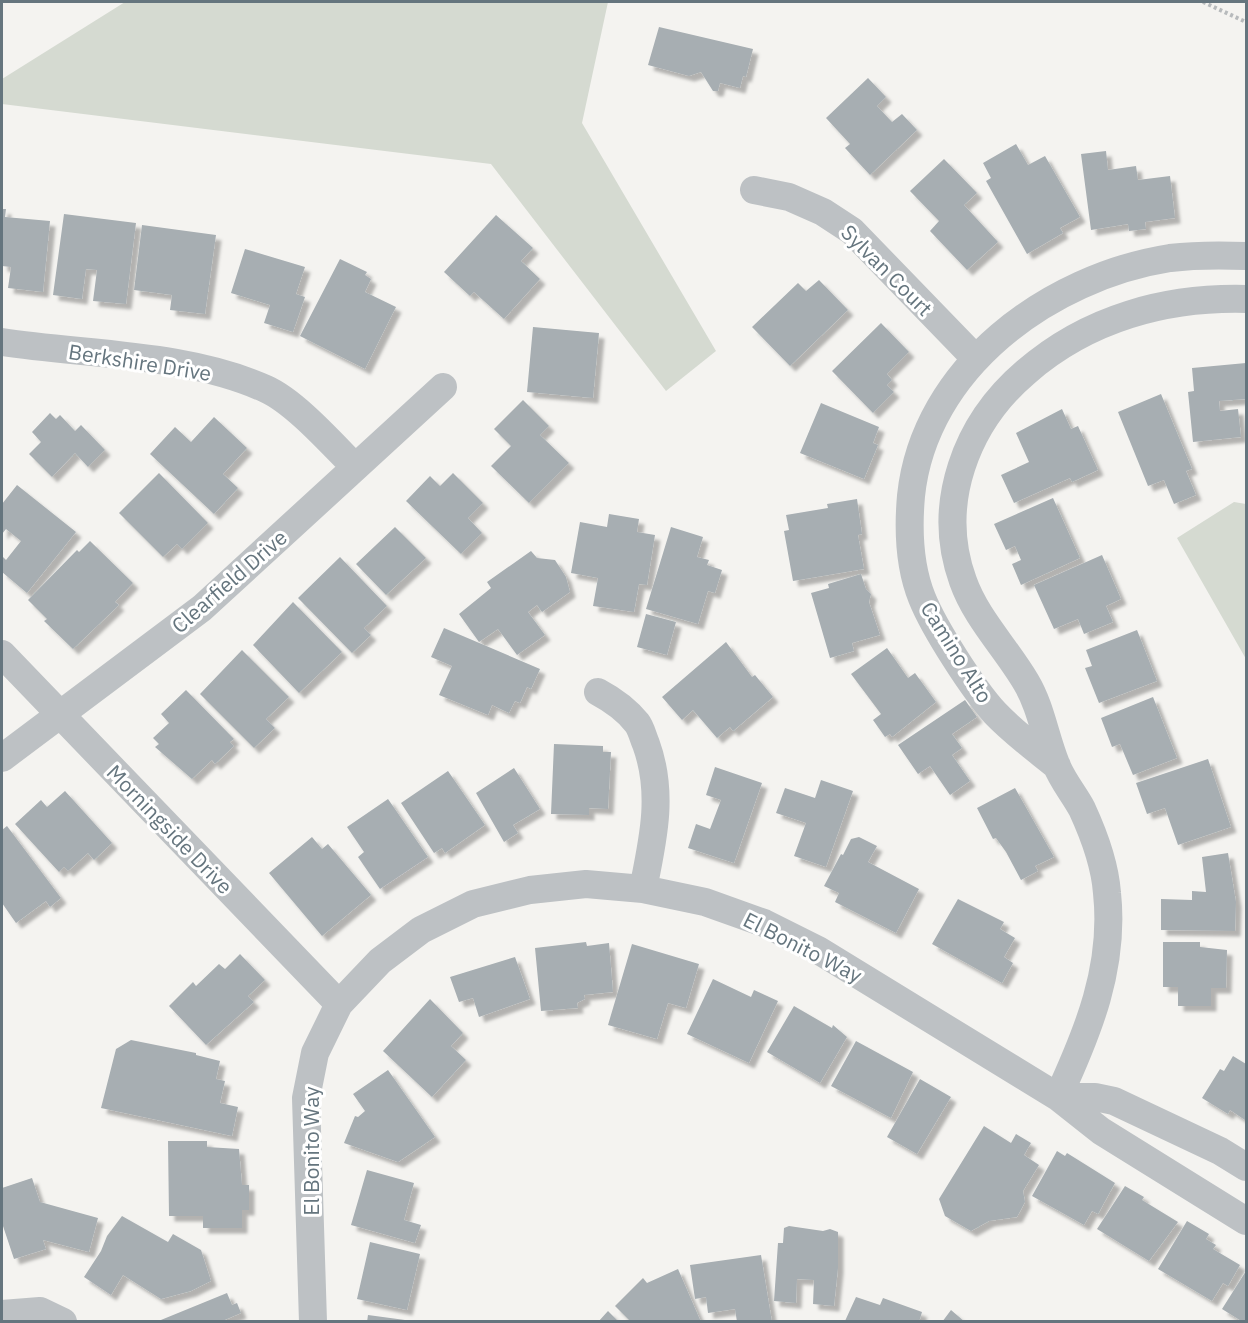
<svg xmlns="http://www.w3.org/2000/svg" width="1248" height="1323" viewBox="0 0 1248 1323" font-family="'IBM Plex Sans',sans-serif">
  <defs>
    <filter id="shadow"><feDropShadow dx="5.5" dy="5.5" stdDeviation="1.5" flood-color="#0004"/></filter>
  </defs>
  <rect width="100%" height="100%" fill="#f4f3f0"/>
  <path fill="#d5dad1" d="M125,2H608L582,123L716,351L666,391L491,164L2,104V79Z
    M1234,502L1246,504V659L1177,538Z"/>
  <path fill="#a7aeb2" filter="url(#shadow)" d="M659,27L753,49L746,77L743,76L740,88L720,83L718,91H713L701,72L689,76L648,65Z
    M868,78L886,97L877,106L892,122L902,114L917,130L870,175L845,148L850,144L826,118Z
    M1016,144L1028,165L1045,156L1080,217L1060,228L1063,233L1027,254L986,181L991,178L983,163Z
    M1106,151L1108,170L1136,166L1138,180L1170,176L1175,218L1145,222L1146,229L1129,231L1128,224L1091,230L1081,154Z
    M944,159L977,193L964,205L998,242L967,270L930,231L939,221L910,191Z
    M2,209H6L5,217L50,221L43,292L8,288L11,267L2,266Z
    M64,214L136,223L126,304L93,301L97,270L86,269L82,299L53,295Z
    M496,215L533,248L521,261L540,279L504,319L474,292L470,296L444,272Z
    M142,225L216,235L205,314L170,310L172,295L134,290Z
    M245,249L305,267L296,294L305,297L293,332L264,323L270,305L231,293Z
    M340,259L367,272L365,275L371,279L365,292L396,307L365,369L300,336Z
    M819,280L848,310L790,366L752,327L798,283L806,291Z
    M881,323L909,352L887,374L892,380L887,385L894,392L873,413L832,371Z
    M533,327L599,333L593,398L527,392Z
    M1246,363V399L1219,401L1220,411L1238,409L1241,437L1193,442L1188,392L1194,391L1192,368Z
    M1161,394L1192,469L1186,471L1196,495L1174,504L1164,480L1148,486L1118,412Z
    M523,400L549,426L540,435L569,463L529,503L491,466L511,446L494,429Z
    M821,403L879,427L873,443L878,445L864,479L800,453Z
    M1062,409L1071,429L1078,426L1098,470L1072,482L1070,478L1014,503L1001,475L1029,462L1016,433Z
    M50,413L56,419L60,415L75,431L81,425L105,450L88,467L75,453L52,477L29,454L41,442L32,432Z
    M214,417L247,448L223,474L238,488L214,514L150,454L175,427L191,442Z
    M159,473L208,523L182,549L177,544L163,557L119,513Z
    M453,473L483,503L468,518L482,533L461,554L406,501L430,476L440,486Z
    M17,485L76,532L27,593L2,572V556L6,560L21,541L6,529L2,534V504Z
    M1053,498L1080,558L1021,585L1012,564L1021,560L1015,546L1006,550L994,524Z
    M857,499L862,534L858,535L864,569L793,581L784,531L789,530L786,515L828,508L827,504Z
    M609,514L639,519L637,532L655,535L647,585L639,584L634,612L593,606L598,578L571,573L580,522L607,527Z
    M395,527L426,558L386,595L356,564Z
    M671,527L703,537L697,557L709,560L707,565L722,570L715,593L708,591L698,624L646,609Z
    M90,541L133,583L115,602L119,605L73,649L44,621L47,619L28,600L77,550L79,552Z
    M531,551L537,558L555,560L566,577L570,592L542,612L537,605L528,612L545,635L517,655L498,629L479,642L459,614L491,588L487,582Z
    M1102,555L1121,599L1106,606L1113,622L1084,634L1078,619L1054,629L1034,585Z
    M340,557L387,606L364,628L371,635L352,653L298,598Z
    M861,574L866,589L871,594L869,602L880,635L852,643L854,651L830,658L811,593L829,588L828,584Z
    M293,602L342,652L299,693L253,645Z
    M646,614L676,622L667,655L637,647Z
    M444,628L540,669L531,689L527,687L520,703L515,701L509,713L492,705L488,715L439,695L452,666L431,657Z
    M1137,630L1157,681L1099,703L1085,668L1092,666L1086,650Z
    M726,642L752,677L755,675L773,697L733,731L730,727L717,738L693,710L682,720L662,697Z
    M887,648L908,678L915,673L936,702L892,737L890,734L885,737L873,720L881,714L851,674Z
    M242,650L289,697L266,719L275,728L254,748L200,694Z
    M186,690L234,739L230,742L234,746L215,764L212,760L192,779L155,747L159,744L153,738L169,723L161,714Z
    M1153,697L1177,758L1133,775L1120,744L1112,747L1101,718Z
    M965,700L977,717L952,734L962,748L952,755L970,781L950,795L930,766L918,774L898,745Z
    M554,744L603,746V752H611L608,809L589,808V815L551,814Z
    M1208,759L1231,827L1178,845L1165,808L1147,814L1136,783Z
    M715,767L762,783L734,863L688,848L696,824L710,829L721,800L706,795Z
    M514,768L540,809L513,825L518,833L504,842L476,793Z
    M448,771L485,825L445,853L442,848L434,853L401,803Z
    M821,780L853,791L826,867L794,856L806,823L776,813L785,788L815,798Z
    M1015,788L1054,857L1035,866L1038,871L1021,880L1006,852L996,838L993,839L977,808Z
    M65,791L112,843L94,860L88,853L68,871L64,867L59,872L15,824L41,800L47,807Z
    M388,799L428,857L380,889L358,857L364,852L347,827Z
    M7,826L61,898L50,907L46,901L16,923L2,903V830Z
    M312,837L322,849L328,844L371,895L322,936L269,873Z
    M859,837L877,846L868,862L919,889L896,933L835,902L839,893L824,886L841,854L843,855L851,839Z
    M1228,853L1236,902L1235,931L1161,930V899L1192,900V891L1206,892L1202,857Z
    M958,899L1004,922L1000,929L1015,938L1004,957L1013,963L1002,983L932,944Z
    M586,942L587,946L609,943L613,992L584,995L585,999L577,1003L578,1008L541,1011L535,948Z
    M1163,942H1200V947L1227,950L1226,988H1211V1006H1178V987H1163Z
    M632,944L699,964L686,1008L668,1003L657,1039L608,1025Z
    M240,954L265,980L248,996L254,1002L206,1045L169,1006L193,982L196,986L219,964L225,969Z
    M515,957L530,999L479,1017L473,998L459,1002L450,977Z
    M713,979L751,997L754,990L778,1001L749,1063L687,1034Z
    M430,999L463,1033L451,1046L466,1060L432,1097L383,1051Z
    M794,1006L832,1028L833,1025L847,1037L820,1083L767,1052Z
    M131,1040L196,1053V1055L220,1061L216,1079L225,1081L220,1103L238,1107L232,1136L101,1108L116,1049Z
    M856,1041L913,1072L891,1118L831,1086Z
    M1233,1056L1246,1064L1245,1120L1230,1110L1228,1114L1202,1098L1220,1069L1224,1071Z
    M388,1070L435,1137L398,1162L344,1143L355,1116L358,1117L365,1111L353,1094Z
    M920,1079L951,1097L917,1154L887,1137Z
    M984,1126L1011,1143L1016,1134L1031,1143L1024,1155L1039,1165L1023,1191L1025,1202L1017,1217L989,1221L971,1231L945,1216L939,1199Z
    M168,1141H207V1147L239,1149L242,1185H249V1210H242V1228H203V1216H169Z
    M1057,1151L1065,1156L1067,1153L1115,1183L1098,1214L1092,1211L1084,1225L1032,1196Z
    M367,1170L414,1183L404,1220L421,1225L415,1243L351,1225Z
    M32,1178L40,1202L98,1218L89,1252L43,1240L46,1249L14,1259L2,1223V1188Z
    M1125,1186L1144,1197L1142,1200L1178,1222L1149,1261L1097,1229Z
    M122,1216L168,1242L173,1234L201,1250L211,1281L191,1291L161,1299L123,1275L111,1295L84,1277L101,1251L107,1236Z
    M1187,1221L1209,1234L1206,1239L1216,1245L1213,1249L1240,1265L1228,1286L1223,1283L1212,1301L1158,1269Z
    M789,1226L823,1231L830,1229L838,1232V1268L834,1306L813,1304L814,1280L797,1279L796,1303L774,1301L778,1243H783L784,1228Z
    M370,1242L420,1254L407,1310L357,1299Z
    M761,1255L772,1322H737L735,1309L708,1313L706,1297L695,1299L690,1265Z
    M678,1269L701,1322H631L615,1306L643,1278L647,1283Z
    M1246,1271V1322H1243L1222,1309Z
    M227,1293L232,1305L237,1303L241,1313L220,1322H156Z
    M856,1297L880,1305L883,1298L922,1312L919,1322L845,1321Z
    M951,1310L965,1322H942Z
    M608,1311L619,1322H598Z
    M368,1315L405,1320V1322H367Z"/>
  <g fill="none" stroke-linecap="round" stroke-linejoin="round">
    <path stroke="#b7babc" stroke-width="4" stroke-dasharray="3 3" stroke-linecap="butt" d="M1203,2L1246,22"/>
    <path stroke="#bdc1c4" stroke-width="28" d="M754,190L789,197L823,212L852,231L975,358
      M2,342C86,355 187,353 266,389C295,402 332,444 355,467
      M2,654L339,1004
      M598,692C613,700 626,709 637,723C641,728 643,737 646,744C664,793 653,840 643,889
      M2,758L202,608L443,387
      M1057,766C1036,749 1014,733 995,713C973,689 934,628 922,598C909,566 908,530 911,496C924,368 1049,277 1170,258C1195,255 1221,255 1246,256
      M1058,1097C1088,1032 1115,967 1107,893C1105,865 1094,835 1082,809C1074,794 1062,780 1056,764C1045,737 1041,707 1026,682C1006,648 976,618 963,581C935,504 966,423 1026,372C1088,318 1166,297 1246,299
      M1058,1097H1095L1114,1101L1220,1151L1246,1167
      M2,1314L40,1311L63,1322
      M313,1322L306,1098L315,1053L339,1004L380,961L421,930L473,904L530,890L586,884L643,889L705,902L764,923L818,950L1058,1097L1101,1131L1246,1221"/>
  </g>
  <g text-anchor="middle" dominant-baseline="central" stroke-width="6" stroke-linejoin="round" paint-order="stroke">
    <g font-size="21" fill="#65757e" stroke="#fff">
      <text transform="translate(887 270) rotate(45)">Sylvan Court</text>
      <text transform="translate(140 362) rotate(9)">Berkshire Drive</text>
      <text transform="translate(229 581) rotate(-41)">Clearfield Drive</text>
      <text transform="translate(957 652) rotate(58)">Camino Alto</text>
      <text transform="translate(170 829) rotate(46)">Morningside Drive</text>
      <text transform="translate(803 947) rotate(27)">El Bonito Way</text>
      <text transform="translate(311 1151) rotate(-90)">El Bonito Way</text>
    </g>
  </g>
  <rect width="1248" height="1323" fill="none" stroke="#65757e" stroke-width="6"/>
</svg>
